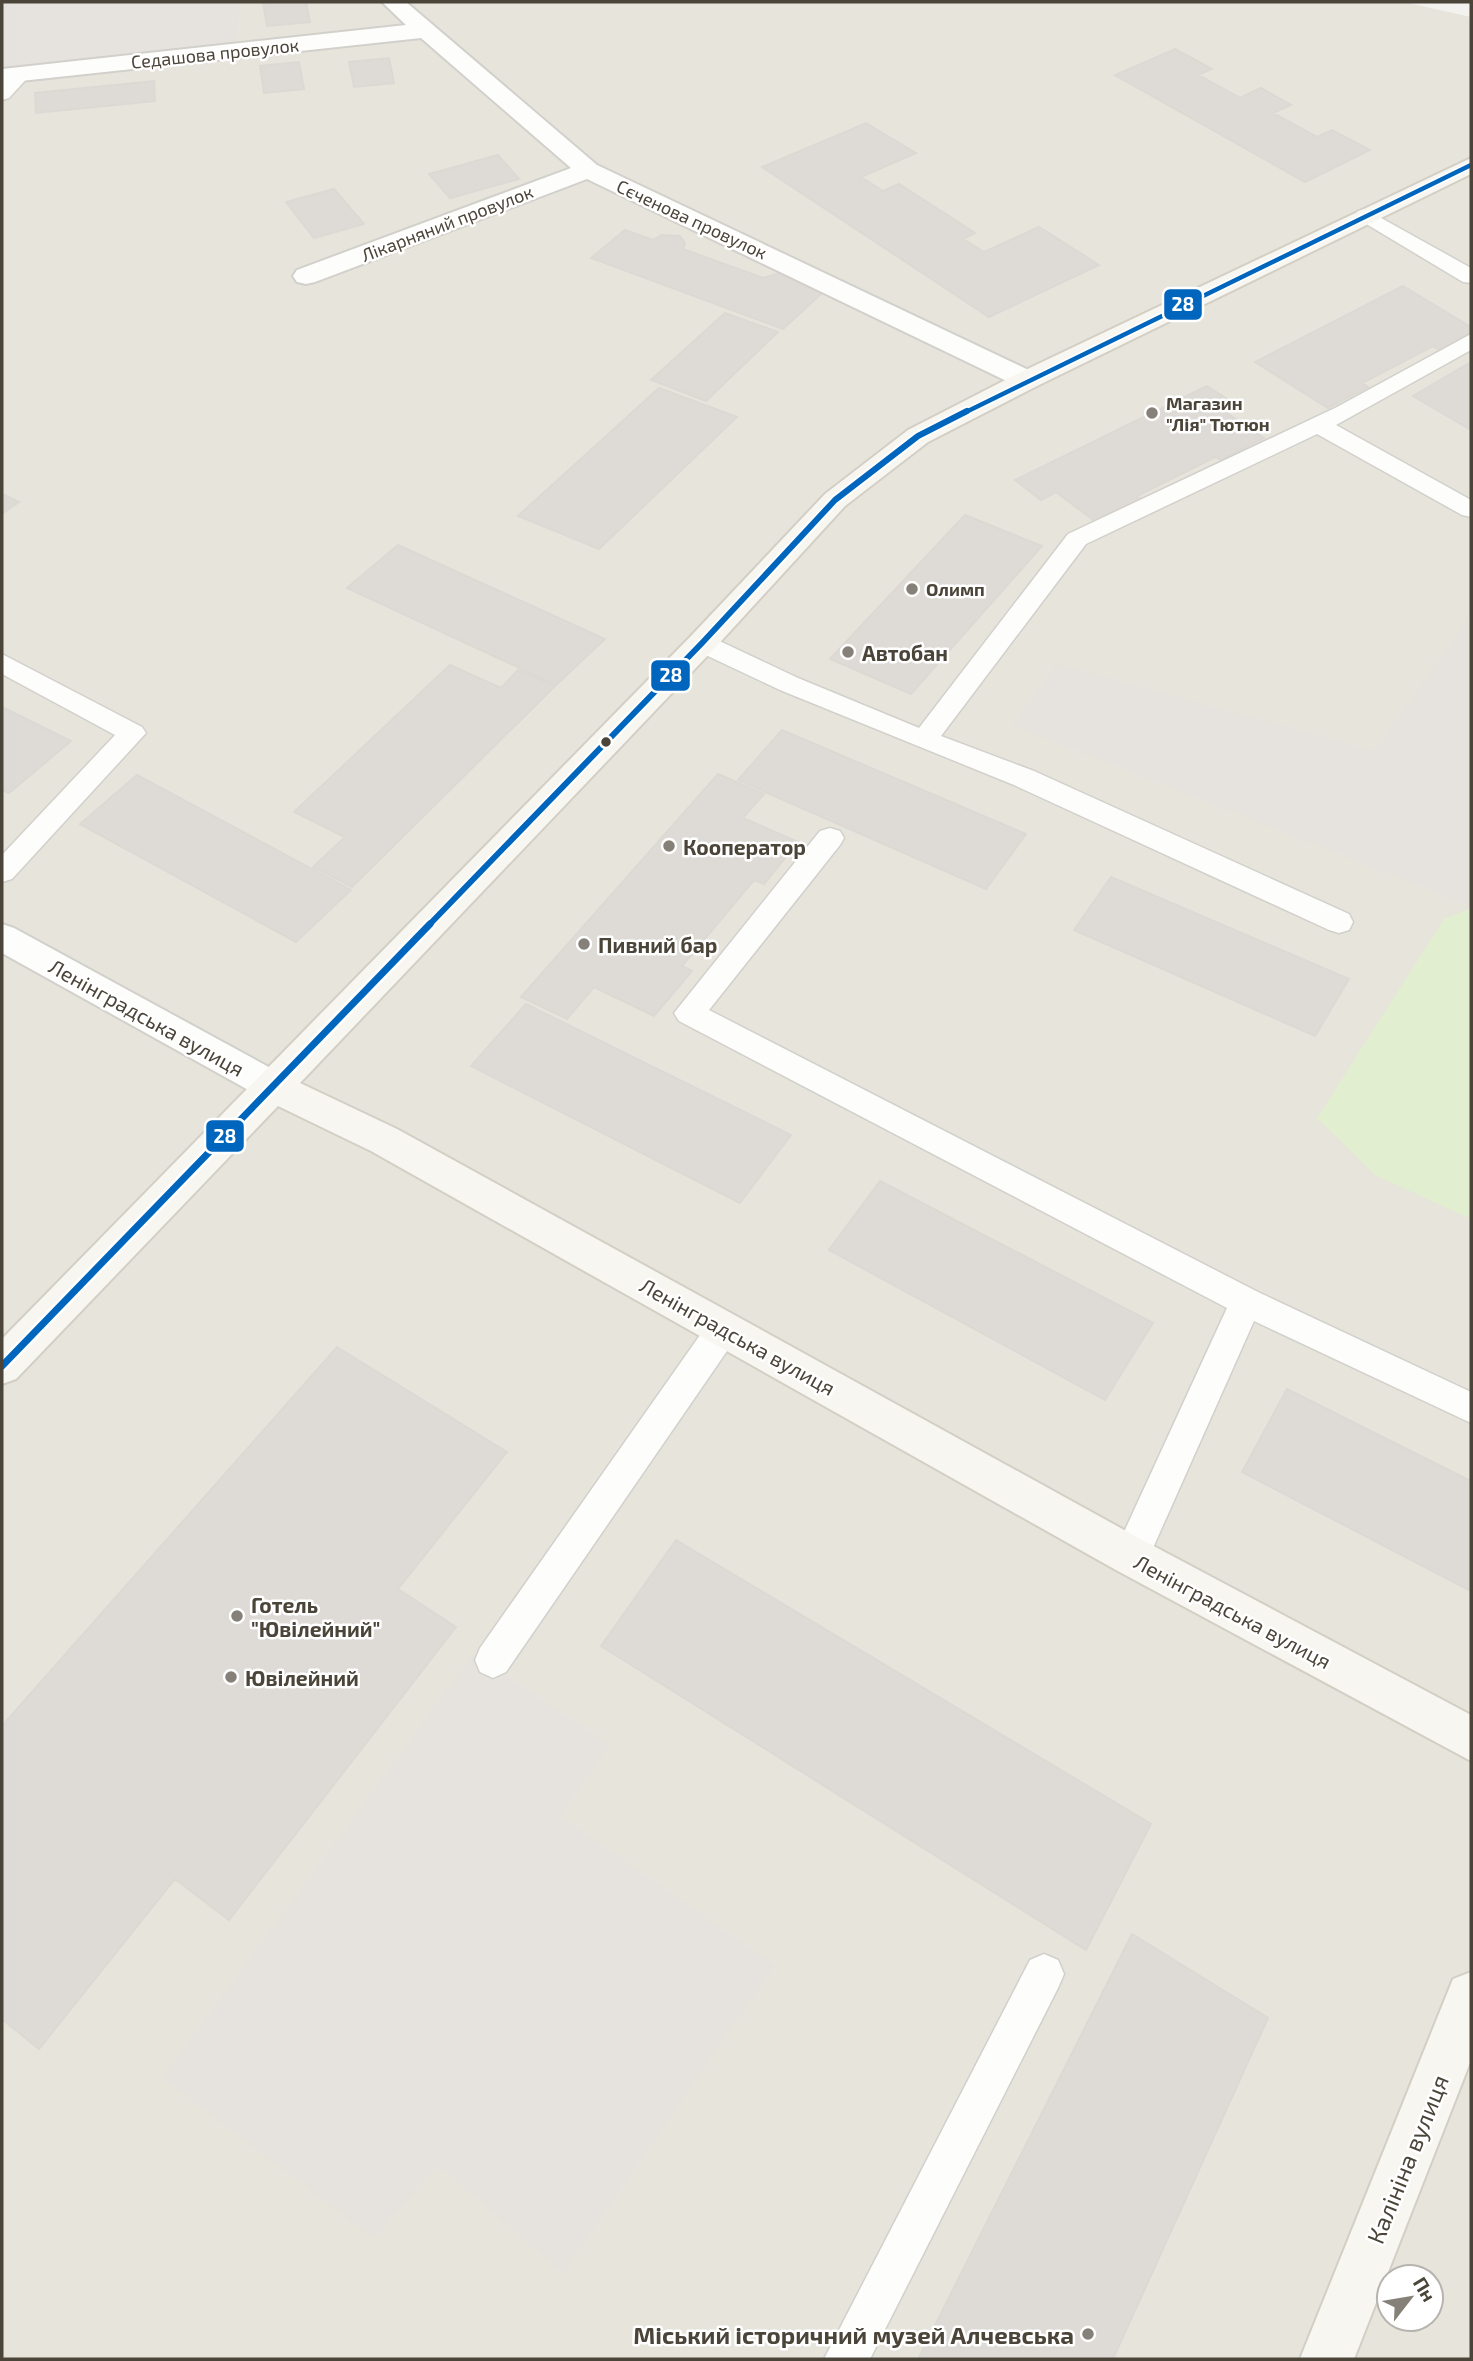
<svg xmlns="http://www.w3.org/2000/svg" width="1473" height="2361" viewBox="0 0 1473 2361" font-family="'Exo 2',sans-serif">
  <rect width="100%" height="100%" fill="#f4f2ee"/>
  <path fill="#e7e4dc" fill-rule="evenodd" d="M2,2H1404L1471,17V2359H2ZM1389,2277H1431V2319H1389Z"/>
  <path fill="#e6e2de" d="M2,2H240L236,46L2,68Z
    M1471,614V906L1012,725L1057,664L1375,751Z"/>
  <path fill="#e1eecf" d="M1471,908V1219L1375,1175L1317,1118L1444,919Z"/>
  <path fill="#e6e3df" d="M473,1654L610,1745L560,1816L775,1965L563,2273L438,2165L374,2238L162,2078Z"/>
  <path fill="#dedbd6" stroke="#dcd9d4" stroke-width="2" d="M263,2H306L310,22L267,26Z
    M1175,49L1212,69L1198,75L1240,98L1261,88L1291,105L1273,113L1317,137L1332,130L1370,150L1305,182L1115,75Z
    M389,58L394,83L354,87L349,62Z
    M299,62L304,89L264,93L260,66Z
    M154,81L155,101L36,113L35,93Z
    M866,123L916,153L861,177L883,191L899,184L975,233L963,239L984,252L1039,227L1099,265L989,317L762,167Z
    M498,155L519,179L450,198L429,174Z
    M334,189L364,224L314,238L286,202Z
    M625,230L653,240L662,235L680,236L685,243L683,249L763,278L784,272L817,282L822,293L783,329L591,258Z
    M1403,286L1471,327V334L1441,351L1433,346L1362,383L1368,387L1328,408L1255,362Z
    M725,313L778,332L706,401L651,380Z
    M1471,362V430L1413,396Z
    M1207,386L1230,401L1218,407L1264,438L1221,460L1215,457L1137,496L1145,501L1100,525L1056,492L1041,500L1015,480Z
    M659,388L737,417L599,549L518,516Z
    M2,494L19,502L2,514Z
    M965,515L1042,546L911,694L830,659Z
    M398,545L605,639L556,685L347,588Z
    M450,665L501,688L518,670L555,686L352,887L313,867L345,837L294,812Z
    M2,707L71,741L9,793L2,790Z
    M782,730L1026,834L986,889L738,780Z
    M718,774L764,794L743,818L798,842L764,884L754,880L682,966L692,971L654,1016L594,987L567,1019L521,997Z
    M137,775L351,890L296,942L80,824Z
    M1111,877L1349,979L1315,1036L1074,930Z
    M526,1004L791,1135L740,1203L471,1066Z
    M880,1181L1153,1323L1105,1400L829,1250Z
    M337,1347L507,1452L398,1589L456,1627L229,1920L175,1879L39,2049L2,2019V1726Z
    M1287,1389L1471,1481V1591L1242,1472Z
    M676,1540L1151,1824L1086,1950L601,1646Z
    M1132,1934L1268,2018L1113,2359H918Z"/>
  <g fill="none" stroke-linecap="round" stroke-linejoin="round">
    <defs>
      <path id="lane" d="M21,68L31,74L9,98L2,100V83L14,70Z
        M1365,209L1471,268V283L1463,282L1358,219L1355,215L1358,211Z
        M1471,334V350L1336,425L1471,500V517L1462,515L1317,434L1086,544L941,736L1034,771L1349,914L1353,922L1349,930L1339,933L1329,930L1014,785L780,690L693,649L689,643L693,637L702,635L711,637L798,678L919,728L1068,534L1337,407Z
        M2,654L142,727L146,733L12,879L2,882V855L115,735L2,674Z
        M830,828L840,831L844,838L840,845L709,1010L1258,1292L1471,1392V1423L1254,1321L1144,1568L1131,1573L1118,1568L1113,1556L1227,1308L679,1021L674,1013L820,831Z
        M724,1314L736,1318L741,1328L736,1338L506,1672L493,1678L480,1672L475,1660L480,1648L712,1318Z
        M1044,1954L1058,1960L1064,1974L1058,1988L870,2359H824L1030,1960Z"/>
      <path id="street" d="M382,2H406L597,165L1037,374L1041,380L1037,386L1027,388L1017,386L587,179L315,282L306,284L297,282L293,276L297,270L571,168L421,38L2,83V69L406,25Z
        M2,924L14,928L287,1077L293,1087L287,1097L274,1102L261,1097L2,953Z"/>
      <path id="secondary" d="M1471,158V174L1037,386L928,442L845,506L713,650L300,1083L397,1129L1146,1542L1471,1715V1761L1116,1570L371,1151L278,1106L16,1379L2,1384V1339L691,636L825,494L908,430L1017,374Z
        M1471,1972V2060L1354,2359H1300L1453,1979Z"/>
    </defs>
    <use href="#lane" stroke="#d2d0cb" stroke-width="3"/>
    <use href="#street" stroke="#d2d0cb" stroke-width="4"/>
    <use href="#secondary" stroke="#d3cfc5" stroke-width="4"/>
    <use href="#lane" fill="#fdfdfc" fill-rule="evenodd"/>
    <use href="#street" fill="#fdfdfc" fill-rule="evenodd"/>
    <use href="#secondary" fill="#f7f6f1" fill-rule="evenodd"/>
    <defs>
      <path id="bus-1-far2" d="M964,413L1471,165"/>
      <path id="bus-1-far1" d="M428,926L702,643L835,500L918,436L967,411"/>
      <path id="bus-1" d="M2,1366L430,924"/>
    </defs>
    <use href="#bus-1-far2" stroke="#fff" stroke-width="8"/>
    <use href="#bus-1-far1" stroke="#fff" stroke-width="10"/>
    <use href="#bus-1" stroke="#fff" stroke-width="12"/>
    <use href="#bus-1-far2" stroke="#0065bd" stroke-width="4.5"/>
    <use href="#bus-1-far1" stroke="#0065bd" stroke-width="6"/>
    <use href="#bus-1" stroke="#0065bd" stroke-width="7"/>
  </g>
  <g fill="#868178" stroke="#fff" stroke-width="2.5">
    <circle cx="1152" cy="413" r="7"/>
    <circle cx="912" cy="589" r="7"/>
    <circle cx="848" cy="652" r="7"/>
    <circle cx="669" cy="846" r="7"/>
    <circle cx="584" cy="944" r="7"/>
    <circle cx="237" cy="1616" r="7"/>
    <circle cx="231" cy="1677" r="7"/>
    <circle cx="1088" cy="2334" r="7"/>
  </g>
  <circle fill="#4b4439" stroke="#fff" stroke-width="2.5" cx="606" cy="742" r="6"/>
  <g text-anchor="middle" dominant-baseline="central" stroke-width="5" stroke-linejoin="round" paint-order="stroke">
    <g font-size="18" fill="#4b4439" stroke="#fff">
      <text transform="translate(215 53) rotate(-6)">Седашова провулок</text>
      <text transform="translate(692 219) rotate(25)">Сєченова провулок</text>
      <text transform="translate(447 223) rotate(-21)">Лікарняний провулок</text>
    </g>
    <g font-size="18" font-weight="bold" fill="#4b4439" stroke="#fff" text-anchor="start">
      <text x="1166" y="403">Магазин<tspan x="1166" dy="21">"Лія" Тютюн</tspan></text>
      <text x="926" y="589">Олимп</text>
    </g>
    <g font-size="21" font-weight="bold" fill="#4b4439" stroke="#fff" text-anchor="start">
      <text x="862" y="652">Автобан</text>
      <text x="683" y="846">Кооператор</text>
      <text x="598" y="944">Пивний бар</text>
      <text x="251" y="1604">Готель<tspan x="251" dy="24">"Ювілейний"</tspan></text>
      <text x="245" y="1677">Ювілейний</text>
    </g>
    <g font-size="21" fill="#4b4439" stroke="#fff">
      <text transform="translate(147 1017) rotate(29)">Ленінградська вулиця</text>
      <text transform="translate(738 1336) rotate(29)">Ленінградська вулиця</text>
      <text transform="translate(1233 1611) rotate(28)">Ленінградська вулиця</text>
    </g>
    <g font-size="24" fill="#4b4439" stroke="#fff">
      <text transform="translate(1407 2159) rotate(-68)">Калініна вулиця</text>
    </g>
    <g font-size="24" font-weight="bold" fill="#4b4439" stroke="#fff" text-anchor="end">
      <text x="1074" y="2334">Міський історичний музей Алчевська</text>
    </g>
  </g>
  <g stroke="#fff" stroke-width="2.5">
    <rect x="1163" y="288" width="40" height="33" rx="7" fill="#0065bd"/>
    <rect x="650" y="659" width="41" height="33" rx="7" fill="#0065bd"/>
    <rect x="205" y="1119" width="40" height="34" rx="7" fill="#0065bd"/>
  </g>
  <g font-size="19" text-anchor="middle" font-weight="bold" fill="#fff">
    <text x="1183" y="311">28</text>
    <text x="671" y="682">28</text>
    <text x="225" y="1143">28</text>
  </g>
  <rect width="1473" height="2361" fill="none" stroke="#4b4439" stroke-width="7"/>
  <g transform="translate(1410 2298) rotate(59)"><circle r="33" fill="#ffffff" stroke="#b7b4b0" stroke-width="2"/>
  <path d="M0-5L12 26L0 18L-12 26Z" fill="#868178"/>
  <text y="-10" font-size="19" font-weight="bold" text-anchor="middle" fill="#4b4439">Пн</text>
  </g>
</svg>
